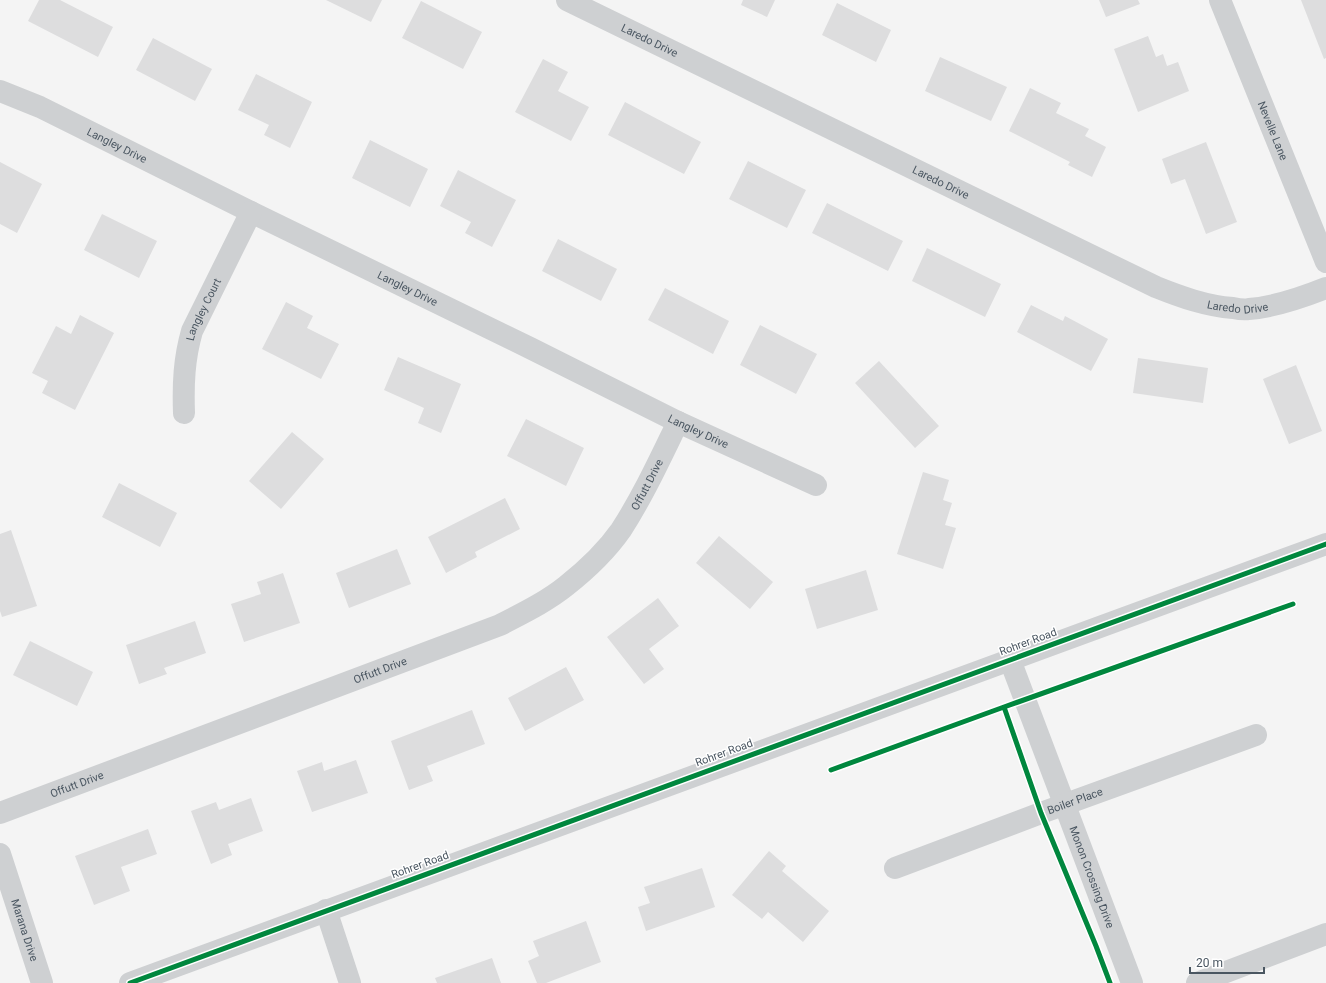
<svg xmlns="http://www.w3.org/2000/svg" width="1326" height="983" viewBox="0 0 1326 983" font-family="Roboto,sans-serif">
  <rect width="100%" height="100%" fill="#f4f4f4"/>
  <path fill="#ddddde" d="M39,0H60L113,27L98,57L28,21Z
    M326,0H382L371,22Z
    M743,0H775L767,17L741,5Z
    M1099,0H1138L1140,4L1106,17Z
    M1301,0H1326V58L1324,59Z
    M421,1L482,32L463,69L402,38Z
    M837,3L891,30L876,62L822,35Z
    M1148,36L1156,57L1163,54L1167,66L1178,62L1189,91L1138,112L1114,49Z
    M153,38L212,69L195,101L136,70Z
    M940,57L1007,87L991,121L925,91Z
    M543,59L568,72L558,91L589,107L571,141L515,112Z
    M256,74L312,102L290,148L264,135L269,125L238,110Z
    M1030,88L1061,103L1056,113L1089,129L1085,136L1106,147L1092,177L1068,165L1070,162L1009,131Z
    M625,102L701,142L684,174L608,135Z
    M370,140L428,169L410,207L352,178Z
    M1206,142L1237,222L1206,234L1185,179L1171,184L1162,159Z
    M748,161L806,190L787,228L729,199Z
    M0,162L42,184L17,233L0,224Z
    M458,170L516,200L492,247L465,233L471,222L440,206Z
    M827,203L903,241L888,271L812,233Z
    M102,214L157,241L139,278L84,250Z
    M558,239L617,269L601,301L542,271Z
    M927,248L1001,284L985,317L912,281Z
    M665,288L729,321L713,354L648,320Z
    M286,302L313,316L307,328L339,344L321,379L262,349Z
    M1031,305L1063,321L1065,316L1108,339L1091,371L1017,332Z
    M80,315L114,333L75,410L42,393L48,381L32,373L56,326L71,334Z
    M760,325L817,354L796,394L740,365Z
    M398,357L461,384L441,433L418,423L424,408L384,390Z
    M1138,358L1208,368L1203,403L1133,393Z
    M879,361L939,426L915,448L855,383Z
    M1296,365L1322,431L1289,444L1263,379Z
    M526,419L584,448L566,486L507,456Z
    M292,432L324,459L281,509L249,481Z
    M923,472L949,480L943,500L952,503L945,525L956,528L943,569L897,554Z
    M119,483L177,513L160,547L102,517Z
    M505,498L520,529L475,552L477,557L446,573L428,537Z
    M11,530L37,606L2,617L0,611V534Z
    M719,536L773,582L750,609L696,563Z
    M397,549L411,584L349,608L336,573Z
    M866,570L878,610L817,629L805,589Z
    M283,573L300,623L244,642L231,604L261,594L257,582Z
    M658,598L679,626L649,649L664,669L644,684L607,637Z
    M195,621L206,653L164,668L167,674L139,684L126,645Z
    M30,641L93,672L77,706L13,675Z
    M566,667L584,700L525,731L508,698Z
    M472,710L485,744L427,766L433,781L409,790L391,741Z
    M356,760L368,793L312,812L297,771L322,762L324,771Z
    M251,798L263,831L228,844L232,855L211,864L191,811L216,802L219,810Z
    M148,829L157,854L121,867L130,891L94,905L75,856Z
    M769,851L786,866L782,871L829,911L803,942L768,912L762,919L732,895Z
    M702,868L715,907L646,931L638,907L650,903L644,887Z
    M586,921L601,962L546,983H537L528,961L539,956L533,941Z
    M492,958L501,983H437L435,978Z"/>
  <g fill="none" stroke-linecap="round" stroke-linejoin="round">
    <g stroke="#ced0d2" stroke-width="22">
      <path id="s1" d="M567,0L1156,287C1181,297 1206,306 1233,308C1238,309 1244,310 1249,309C1275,307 1301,298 1326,288"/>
      <path id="s2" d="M1220,0L1326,262"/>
      <path id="s3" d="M0,91L40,107L251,212L530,348L678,422L816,485"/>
      <path id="s4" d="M184,413C183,384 184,359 192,331L251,212"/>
      <path id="s5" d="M1010,660L1132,983"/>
      <path id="s6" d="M0,813L500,625C523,613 546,602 566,586C585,571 607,550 621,530C643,496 660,459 678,422"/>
      <path id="s7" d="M0,854L42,983"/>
      <path id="s8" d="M895,868L1041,813L1256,735"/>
      <path d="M326,910L350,983"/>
      <path d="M130,983L1326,544"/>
      <path d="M1197,983L1326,934"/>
    </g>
    <defs>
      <path id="cycleway" d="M831,770L1004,707
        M130,983L1326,544
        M1110,983L1096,946L1041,813L1004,707L1293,604"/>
    </defs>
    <use href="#cycleway" stroke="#fff" stroke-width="8"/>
    <use href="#cycleway" stroke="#00873e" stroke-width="5"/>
  </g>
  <g text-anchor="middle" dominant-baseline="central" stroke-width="3" stroke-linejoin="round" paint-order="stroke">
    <g font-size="11" fill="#4a5661" stroke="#fff">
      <text stroke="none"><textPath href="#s1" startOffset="92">Laredo Drive</textPath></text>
      <text stroke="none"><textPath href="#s2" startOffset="141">Nevelle Lane</textPath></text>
      <text stroke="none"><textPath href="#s3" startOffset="129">Langley Drive</textPath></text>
      <text stroke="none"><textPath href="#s1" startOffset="416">Laredo Drive</textPath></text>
      <text stroke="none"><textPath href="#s3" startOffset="453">Langley Drive</textPath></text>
      <text stroke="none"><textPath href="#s1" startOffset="740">Laredo Drive</textPath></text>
      <text stroke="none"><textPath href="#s4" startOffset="107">Langley Court</textPath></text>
      <text stroke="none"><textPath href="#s3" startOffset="777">Langley Drive</textPath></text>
      <text stroke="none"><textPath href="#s6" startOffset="742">Offutt Drive</textPath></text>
      <text transform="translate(1028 642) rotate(-20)">Rohrer Road</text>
      <text stroke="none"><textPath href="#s6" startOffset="406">Offutt Drive</textPath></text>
      <text transform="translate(724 753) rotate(-20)">Rohrer Road</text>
      <text stroke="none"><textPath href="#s6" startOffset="82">Offutt Drive</textPath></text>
      <text stroke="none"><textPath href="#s8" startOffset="192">Boiler Place</textPath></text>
      <text transform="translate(420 865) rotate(-20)">Rohrer Road</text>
      <text stroke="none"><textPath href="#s5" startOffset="232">Monon Crossing Drive</textPath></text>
      <text stroke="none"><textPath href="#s7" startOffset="80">Marana Drive</textPath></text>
    </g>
  </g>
  <path d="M1190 967v6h74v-6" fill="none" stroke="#4a5661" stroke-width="2"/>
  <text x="1196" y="967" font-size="12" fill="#4a5661" stroke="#ffffff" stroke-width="3" paint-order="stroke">20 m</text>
</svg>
